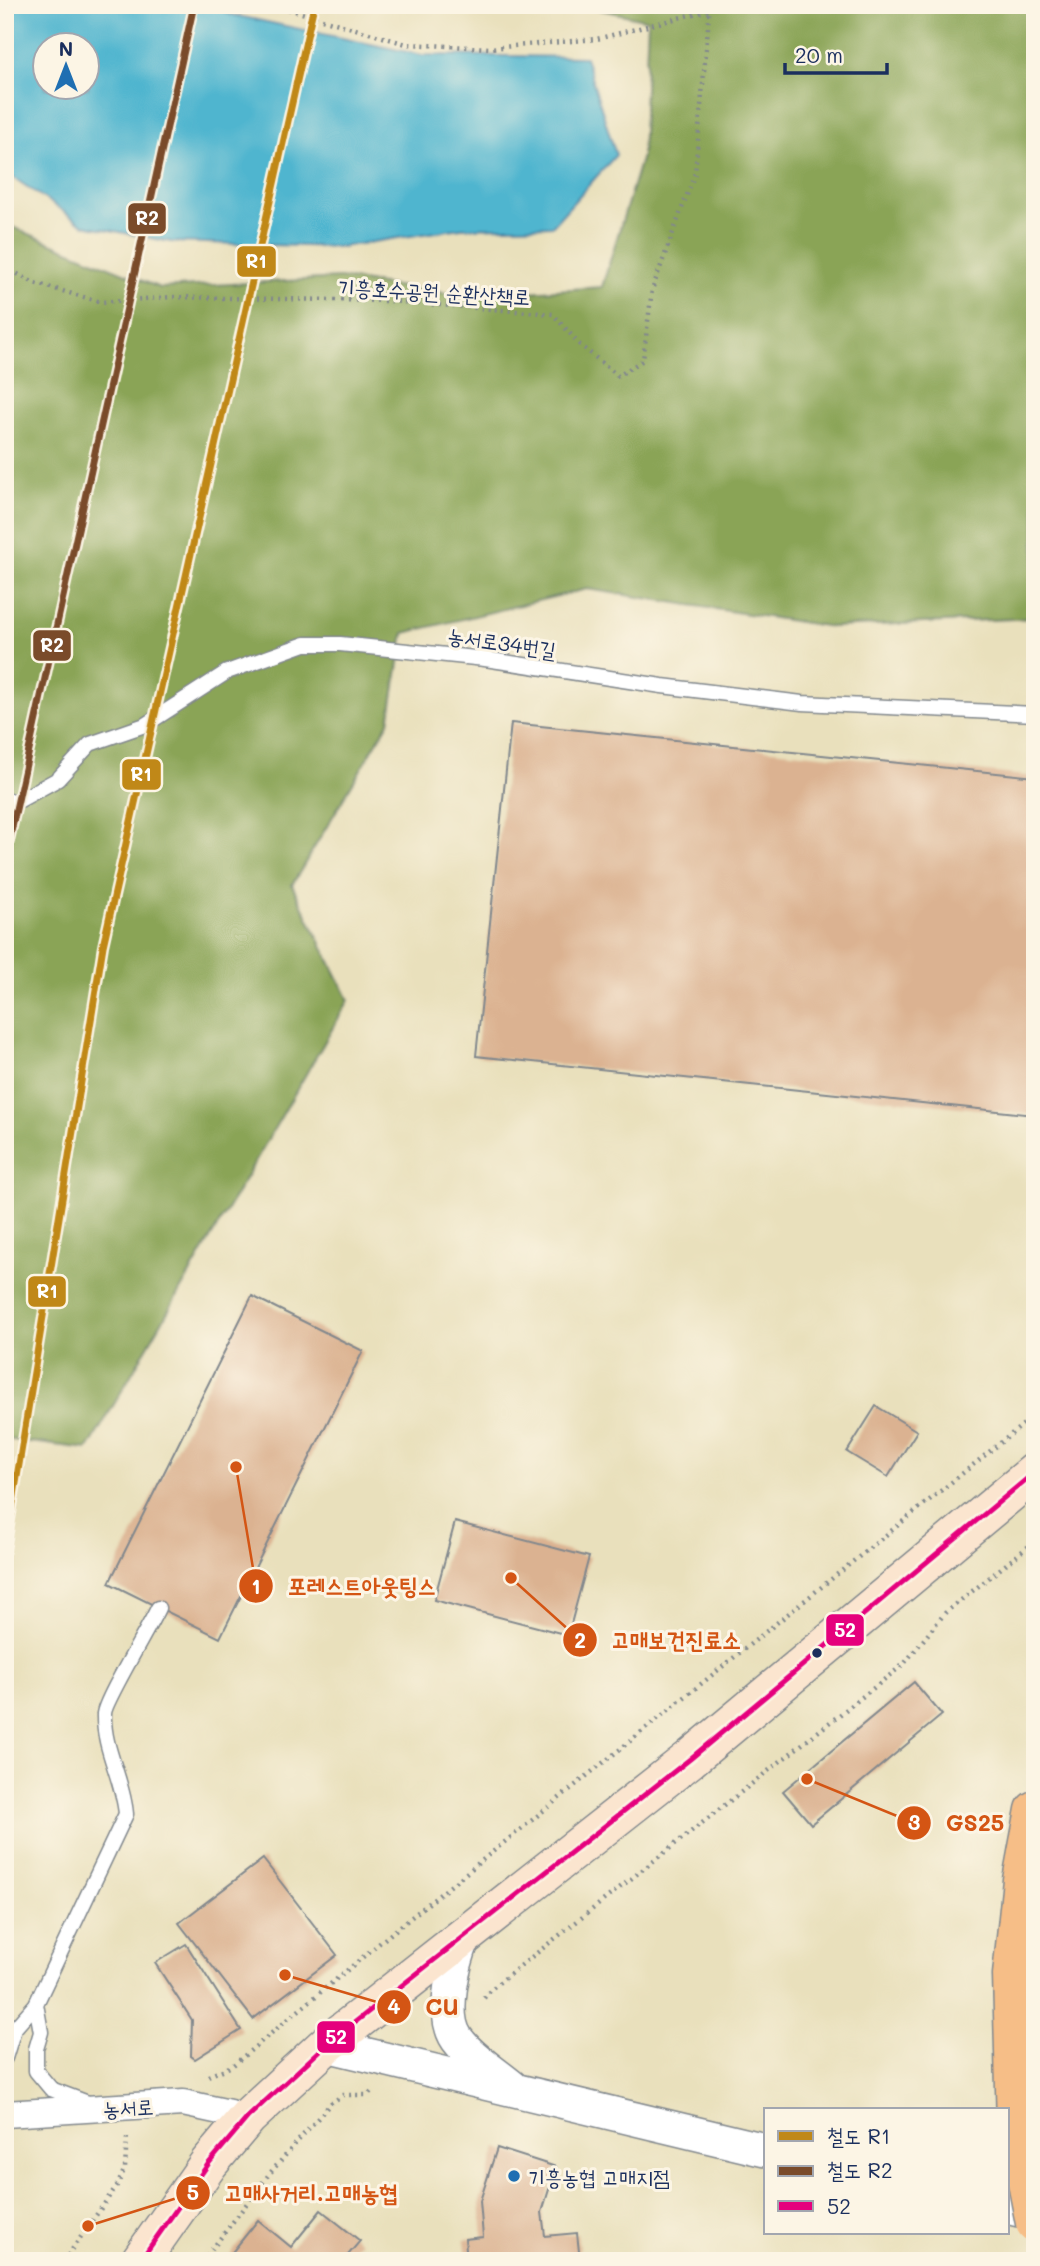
<svg xmlns="http://www.w3.org/2000/svg" width="1040" height="2266" viewBox="0 0 1040 2266" font-family="Mali,'Poor Story',sans-serif">
  <rect width="100%" height="100%" fill="#fcf5e5"/>
  <filter id="ink" filterUnits="userSpaceOnUse"><feTurbulence type="fractalNoise" baseFrequency=".0143" numOctaves="2"/><feDisplacementMap in="SourceGraphic" scale="14" xChannelSelector="R" yChannelSelector="G"/><feConvolveMatrix kernelMatrix="1 2 1 2 8 2 1 2 1" color-interpolation-filters="sRGB"/></filter>
  <filter id="wash" filterUnits="userSpaceOnUse"><feTurbulence type="fractalNoise" baseFrequency=".00686" numOctaves="4" result="noise"/><feDisplacementMap in="SourceGraphic" scale="28" xChannelSelector="R" yChannelSelector="G"/><feGaussianBlur stdDeviation="1.57" result="paint"/><feColorMatrix in="noise" values="0 0 0 0 0 0 0 0 0 0 0 0 0 0 0 0 0 1.4 0 .05"/><feComposite in="paint" operator="in"/></filter>
  <g filter="url(#wash)">
    <rect width="100%" height="100%" fill="#e9e0bc"/>
    <path fill="#8aa456" stroke="#526a5a" stroke-width="2" d="M579,5H1035V618L832,627L587,589L404,633L389,722L292,885L349,1000L88,1449L5,1439V224L160,288L340,278L466,296L602,287L642,156L648,20Z"/>
    <path fill="#50b5cf" stroke="#367296" stroke-width="2" fill-rule="evenodd" d="M5,5H212L229,14L422,55L585,57L616,155L552,226L461,228L341,247L171,242L84,225L5,172ZM46,46H88V88H46Z"/>
    <g id="blocks">
      <path fill="#dbb291" d="M511,723L1035,777V1115L476,1056Z
        M252,1296L363,1351L220,1638L109,1583Z
        M876,1406L917,1431L888,1477L847,1452Z
        M455,1522L589,1557L568,1635L434,1600Z
        M914,1682L942,1715L811,1824L783,1791Z
        M263,1859L337,1955L253,2019L179,1923Z
        M186,1944L241,2030L195,2059L191,2056L192,2020L155,1963Z
        M497,2148L556,2167L542,2212L545,2236L577,2233L580,2261H467L465,2239L483,2237L480,2201Z
        M321,2210L360,2241L343,2261H225L258,2220L291,2247Z"/>
    </g>
  </g>
  <g filter="url(#ink)">
    <use href="#blocks" fill-opacity="0" stroke="#82888d" stroke-width="2"/>
    <g fill="none" stroke-linecap="round" stroke-linejoin="round">
      <defs>
        <path id="service" d="M5,800L18,801L58,779L90,744L145,725L227,672L305,644H340L485,659L662,686L802,703L1035,714
          M36,2004L41,2032L36,2049V2071L51,2089L88,2103
          M5,2058L14,2029L36,2004L126,1814C123,1779 103,1749 104,1714C104,1702 150,1626 158,1608"/>
        <path id="minor" d="M5,2114L183,2103L248,2117"/>
        <path id="tertiary" d="M464,1937C454,1962 440,2015 457,2039C471,2058 494,2072 512,2087
          M326,2045L765,2150
          M1007,2207L1035,2214"/>
        <path id="secondary" d="M140,2261L209,2163L248,2117L326,2045L690,1759L1035,1472"/>
        <path id="motorway" d="M1016,2126L1012,1975L1022,1880L1035,1810"/>
      </defs>
      <use href="#service" stroke="#82888d" stroke-width="17"/>
      <use href="#minor" stroke="#82888d" stroke-width="29"/>
      <use href="#tertiary" stroke="#82888d" stroke-width="36"/>
      <use href="#secondary" stroke="#82888d" stroke-width="41"/>
      <use href="#motorway" stroke="#82888d" stroke-width="41"/>
      <path stroke="#82888d" stroke-width="4.5" stroke-dasharray="2 5" stroke-linecap="butt" d="M275,5L406,44L490,48L597,39L709,10
        M5,267L34,283L101,302L172,297L389,301L553,314L579,344L618,376L643,360L652,290L695,173L710,5
        M484,1998L491,1989L904,1664L945,1613L1035,1541
        M208,2076L232,2066L393,1932L1035,1415
        M64,2261L118,2184L125,2168L127,2135
        M203,2261L270,2173L331,2103L343,2095H368L373,2089"/>
      <use href="#service" stroke="#fff" stroke-width="14"/>
      <use href="#minor" stroke="#fff" stroke-width="26"/>
      <use href="#tertiary" stroke="#fff" stroke-width="33"/>
      <use href="#secondary" stroke="#fbe5cf" stroke-width="38"/>
      <use href="#motorway" stroke="#f6be87" stroke-width="38"/>
      <defs>
        <path id="motorway-bridge" d="M1016,2126L1035,2223"/>
      </defs>
      <use href="#motorway-bridge" stroke="#82888d" stroke-width="41" stroke-linecap="butt"/>
      <use href="#motorway-bridge" stroke="#f6be87" stroke-width="38"/>
      <defs>
        <path id="bus-1" d="M140,2261L209,2163L248,2117L326,2045L690,1759L1035,1472"/>
      </defs>
      <use href="#bus-1" stroke="#fcf5e5" stroke-width="10"/>
      <use href="#bus-1" stroke="#e5007d" stroke-width="5"/>
      <defs>
        <path id="rail-1" d="M5,1551L103,946L314,5"/>
        <path id="rail-2" d="M5,859L194,5"/>
      </defs>
      <use href="#rail-1" stroke="#fcf5e5" stroke-width="12"/>
      <use href="#rail-2" stroke="#fcf5e5" stroke-width="12"/>
      <use href="#rail-1" stroke="#c08818" stroke-width="7"/>
      <use href="#rail-2" stroke="#7a4b2a" stroke-width="7"/>
    </g>
  </g>
  <circle fill="#1b2f5e" stroke="#fcf5e5" stroke-width="2.5" cx="817" cy="1653" r="6"/>
  <circle fill="#1f6fb2" stroke="#fcf5e5" stroke-width="2.5" cx="514" cy="2176" r="7"/>
  <g text-anchor="middle" dominant-baseline="central" stroke-width="6" stroke-linejoin="round" paint-order="stroke">
    <g font-size="21" fill="#1b2f5e" stroke="#fcf5e5">
      <text transform="translate(434 291) rotate(3)">기흥호수공원 순환산책로</text>
      <text transform="translate(502 642) rotate(8)">농서로34번길</text>
      <text transform="translate(128 2107) rotate(-3)">농서로</text>
    </g>
    <g font-size="21" fill="#1b2f5e" stroke="#fcf5e5" text-anchor="start">
      <text x="528" y="2176">기흥농협 고매지점</text>
    </g>
  </g>
  <path fill="none" stroke="#d45514" stroke-width="2.5" d="M236 1467L256 1586M511 1578L580 1640M807 1779L914 1823M285 1975L394 2007M88 2226L193 2193"/>
  <g fill="#d45514" stroke="#fcf5e5" stroke-width="2.5">
    <circle cx="236" cy="1467" r="7"/>
    <circle cx="511" cy="1578" r="7"/>
    <circle cx="807" cy="1779" r="7"/>
    <circle cx="285" cy="1975" r="7"/>
    <circle cx="88" cy="2226" r="7"/>
    <circle cx="256" cy="1586" r="18"/>
    <circle cx="580" cy="1640" r="18"/>
    <circle cx="914" cy="1823" r="18"/>
    <circle cx="394" cy="2007" r="18"/>
    <circle cx="193" cy="2193" r="18"/>
  </g>
  <g font-size="21" text-anchor="middle" font-weight="bold" fill="#fff">
    <text x="256" y="1594">1</text>
    <text x="580" y="1648">2</text>
    <text x="914" y="1830">3</text>
    <text x="394" y="2014">4</text>
    <text x="193" y="2200">5</text>
  </g>
  <g font-size="23" text-anchor="middle" font-weight="bold" fill="#d45514" stroke="#fcf5e5" stroke-width="6" stroke-linejoin="round" paint-order="stroke">
    <text x="362" y="1594">포레스트아웃팅스</text>
    <text x="676" y="1648">고매보건진료소</text>
    <text x="975" y="1831">GS25</text>
    <text x="442" y="2015">CU</text>
    <text x="311" y="2201">고매사거리.고매농협</text>
  </g>
  <g stroke="#fcf5e5" stroke-width="2.5">
    <rect x="127" y="202" width="40" height="33" rx="7" fill="#7a4b2a"/>
    <rect x="236" y="245" width="41" height="33" rx="7" fill="#c08818"/>
    <rect x="32" y="629" width="40" height="33" rx="7" fill="#7a4b2a"/>
    <rect x="121" y="758" width="41" height="33" rx="7" fill="#c08818"/>
    <rect x="27" y="1275" width="40" height="33" rx="7" fill="#c08818"/>
    <rect x="825" y="1613" width="40" height="34" rx="7" fill="#e5007d"/>
    <rect x="316" y="2020" width="40" height="34" rx="7" fill="#e5007d"/>
  </g>
  <g font-size="19" text-anchor="middle" font-weight="bold" fill="#fff">
    <text x="147" y="225">R2</text>
    <text x="256" y="268">R1</text>
    <text x="52" y="652">R2</text>
    <text x="141" y="781">R1</text>
    <text x="47" y="1298">R1</text>
    <text x="845" y="1637">52</text>
    <text x="336" y="2044">52</text>
  </g>
  <rect width="1040" height="2266" fill="none" stroke="#fcf5e5" stroke-width="28"/>
  <rect x="764" y="2108" width="245" height="126" fill="#fcf5e5" stroke="#a2a6af" stroke-width="2"/>
  <rect x="778" y="2131" width="35" height="10" fill="#c08818" stroke="#a2a6af" stroke-width="2"/>
  <text x="827" y="2144" font-size="21" fill="#1b2f5e">철도 R1</text>
  <rect x="778" y="2166" width="35" height="10" fill="#7a4b2a" stroke="#a2a6af" stroke-width="2"/>
  <text x="827" y="2178" font-size="21" fill="#1b2f5e">철도 R2</text>
  <rect x="778" y="2201" width="35" height="10" fill="#e5007d" stroke="#a2a6af" stroke-width="2"/>
  <text x="827" y="2214" font-size="21" fill="#1b2f5e">52</text>
  <g transform="translate(66 66)"><circle r="33" fill="#fcf5e5" stroke="#a2a6af" stroke-width="2"/>
  <path d="M0-5L12 26L0 18L-12 26Z" fill="#1f6fb2"/>
  <text y="-10" font-size="19" font-weight="bold" text-anchor="middle" fill="#1b2f5e">N</text>
  </g>
  <path d="M785 63v10h102v-10" fill="none" stroke="#1b2f5e" stroke-width="3.5"/>
  <text x="795" y="63" font-size="21" fill="#1b2f5e" stroke="#fcf5e5" stroke-width="5" paint-order="stroke">20 m</text>
</svg>
